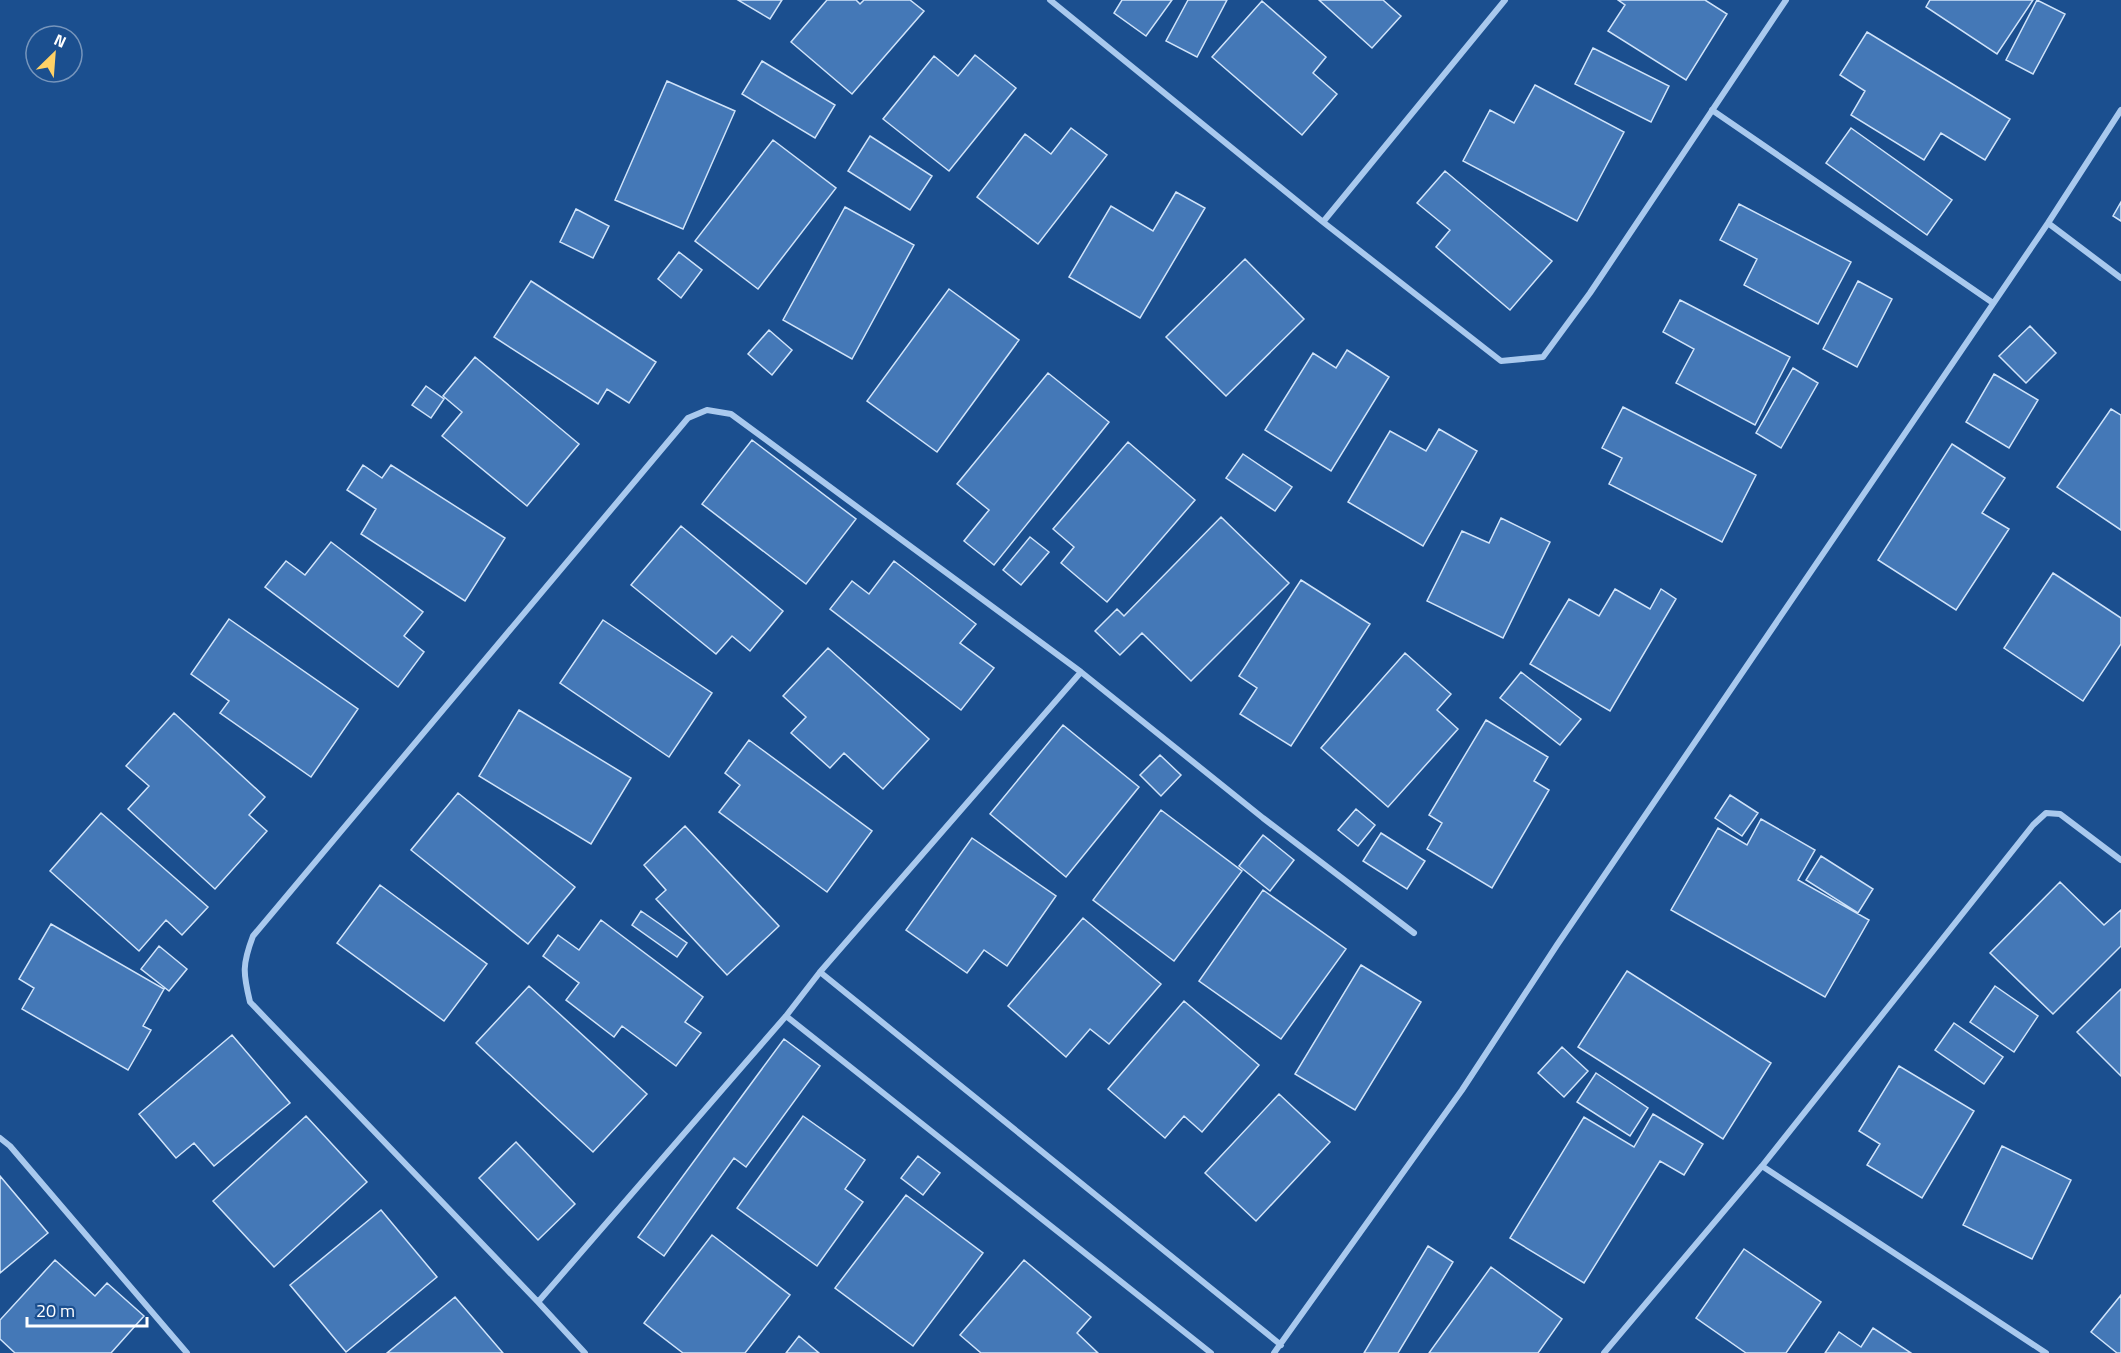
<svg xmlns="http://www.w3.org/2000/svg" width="2121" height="1353" viewBox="0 0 2121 1353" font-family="'Titillium Web',sans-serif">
  <rect width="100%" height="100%" fill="#1b4f8f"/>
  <path fill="#4478b7" stroke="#cfe3fa" stroke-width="1.5" d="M738,0H782L770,19Z
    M827,0H856L860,4L864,0H910L924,11L852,94L791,42Z
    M1122,0H1172L1146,36L1114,13Z
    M1188,0H1227L1197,57L1166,41Z
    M1319,0H1383L1401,16L1372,48Z
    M1618,0H1705L1727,14L1686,80L1608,31L1625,5Z
    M1930,0H2033L1997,54L1926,7Z
    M2037,0L2065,14L2033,74L2006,60Z
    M1262,1L1326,57L1313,73L1337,94L1302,135L1212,57Z
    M1867,32L2010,119L1985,160L1941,133L1924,160L1851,115L1865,91L1840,75Z
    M1593,48L1669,86L1651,122L1575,84Z
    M975,55L1016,88L949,171L883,119L934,56L958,76Z
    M762,61L835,105L815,138L742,94Z
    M667,81L735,111L683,229L615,200Z
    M1535,85L1624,132L1577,221L1463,161L1490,110L1514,123Z
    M1071,128L1107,155L1038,244L977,197L1025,134L1051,154Z
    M1851,128L1952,200L1927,235L1826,163Z
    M870,136L932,176L910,210L848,171Z
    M773,140L836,188L758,289L695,241Z
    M1445,171L1552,261L1510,310L1436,247L1450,230L1417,203Z
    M1176,192L1205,208L1140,318L1069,277L1111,206L1153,231Z
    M2121,202V221L2113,216Z
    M1739,204L1851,262L1818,324L1744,285L1757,259L1720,240Z
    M845,207L914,245L852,359L783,320Z
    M576,209L609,226L593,258L560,242Z
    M679,252L702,270L681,298L658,279Z
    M1245,259L1304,319L1226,396L1166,337Z
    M531,281L656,362L629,403L607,389L598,404L494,337Z
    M1858,281L1892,299L1857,367L1823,349Z
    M949,289L1019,340L937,452L867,401Z
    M1680,300L1790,357L1755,425L1676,383L1694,349L1663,332Z
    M2030,326L2056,353L2026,383L1999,356Z
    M769,330L792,350L772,375L748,354Z
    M1347,350L1389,377L1331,471L1265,430L1313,353L1336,368Z
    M475,357L579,444L527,506L442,436L462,412L443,396Z
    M1793,368L1818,383L1781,448L1756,433Z
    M1048,373L1109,422L994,565L964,541L989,510L957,484Z
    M1994,374L2038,400L2009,448L1966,422Z
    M426,386L444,399L431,418L412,405Z
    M1623,407L1756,475L1722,542L1609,484L1622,458L1602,448Z
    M2111,409L2121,415V530L2057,487Z
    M1439,429L1477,451L1423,546L1348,502L1390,431L1426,451Z
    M752,440L856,519L806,584L702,504Z
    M1128,442L1195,500L1107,602L1061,563L1074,547L1053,529Z
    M1952,444L2005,478L1982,513L2009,529L1956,610L1878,560Z
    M1243,454L1292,487L1275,511L1226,478Z
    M363,465L382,478L391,465L505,538L465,601L361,534L376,509L347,490Z
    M1221,517L1289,583L1191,681L1142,633L1120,655L1095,631L1117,609L1124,616Z
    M1501,518L1550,542L1503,638L1427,601L1462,531L1489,543Z
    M681,526L783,611L750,651L732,636L716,654L631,585Z
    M1030,537L1049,552L1021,585L1003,570Z
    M331,542L423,612L404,636L424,652L398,687L265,587L286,561L305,575Z
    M894,561L976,624L960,643L994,668L961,710L830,609L852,581L869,594Z
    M2053,573L2121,618V644L2083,701L2004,648Z
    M1301,580L1370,624L1291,746L1240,714L1257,688L1239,676Z
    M1615,589L1650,609L1661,589L1676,599L1610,711L1530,664L1569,599L1599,616Z
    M229,619L358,709L311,777L220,713L229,701L191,674Z
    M603,620L712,693L669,757L560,683Z
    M828,648L929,739L883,789L844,753L830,768L791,733L806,717L783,696Z
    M1405,653L1451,694L1437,710L1458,729L1388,807L1321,748Z
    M1521,672L1581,719L1560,745L1500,698Z
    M519,710L631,778L591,844L479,776Z
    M174,713L265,797L249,815L267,831L215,889L128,809L149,786L126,766Z
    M1486,720L1548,757L1534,781L1549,790L1492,888L1427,849L1442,823L1429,815Z
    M1063,725L1139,787L1066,877L990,814Z
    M749,740L872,831L827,892L719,812L740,785L725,773Z
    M1160,755L1181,775L1161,796L1140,775Z
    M458,793L575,887L528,944L411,850Z
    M1730,795L1758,813L1742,836L1715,818Z
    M1356,809L1375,825L1358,846L1338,830Z
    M1161,810L1242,871L1174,961L1093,900Z
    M101,813L208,907L182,935L166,920L139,951L50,871Z
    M1761,819L1815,850L1798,880L1869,920L1825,997L1671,910L1718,828L1747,845Z
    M685,826L779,926L727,975L656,899L666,890L644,865Z
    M1381,833L1425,861L1407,889L1363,861Z
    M1263,835L1294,860L1270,891L1239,866Z
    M972,838L1056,896L1007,966L984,950L967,973L906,930Z
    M1821,856L1873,889L1858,913L1806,880Z
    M2060,882L2104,925L2121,910V946L2053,1014L1990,953Z
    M380,885L487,964L444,1021L337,943Z
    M1263,890L1346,949L1281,1039L1199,981Z
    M641,911L687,943L677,957L632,925Z
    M1083,918L1161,984L1109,1044L1090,1029L1066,1057L1008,1006Z
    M601,920L703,997L685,1022L701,1033L676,1066L622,1026L614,1037L566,1000L579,983L543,956L558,935L579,950Z
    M51,924L164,989L143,1026L151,1030L128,1070L22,1009L34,988L19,979Z
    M159,946L187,969L169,991L141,969Z
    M1361,965L1421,1002L1355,1110L1295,1074Z
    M1627,971L1771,1063L1723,1139L1578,1047Z
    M529,986L647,1094L593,1152L476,1043Z
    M1995,986L2038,1016L2014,1052L1970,1022Z
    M2121,989V1076L2077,1032Z
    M1184,1001L1259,1065L1202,1132L1184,1116L1165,1138L1108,1089Z
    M1954,1023L2003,1057L1984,1084L1935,1050Z
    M232,1035L290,1103L214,1166L194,1143L176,1158L139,1114Z
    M784,1039L820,1066L746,1167L734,1158L664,1256L638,1237Z
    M1562,1047L1588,1071L1564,1097L1538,1073Z
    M1899,1066L1974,1111L1922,1198L1867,1165L1880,1144L1859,1131Z
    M1596,1073L1648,1108L1630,1136L1577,1102Z
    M1279,1094L1330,1142L1256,1221L1205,1173Z
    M1653,1114L1703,1144L1684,1175L1660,1161L1584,1283L1510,1238L1584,1117L1634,1147Z
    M306,1116L367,1182L274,1267L213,1201Z
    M803,1116L865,1160L845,1189L863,1202L817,1266L737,1208Z
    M516,1142L575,1204L538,1240L479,1178Z
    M2002,1146L2071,1180L2032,1259L1963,1225Z
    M918,1156L940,1173L923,1195L901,1178Z
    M0,1176L48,1233L0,1273Z
    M906,1195L983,1253L913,1346L835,1288Z
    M381,1210L437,1277L346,1352L290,1285Z
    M712,1235L790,1295L745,1353H683L644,1323Z
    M1428,1246L1453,1262L1398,1353H1364Z
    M1744,1249L1821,1302L1786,1353H1746L1696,1318Z
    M55,1260L95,1296L107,1283L144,1316L111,1353H15L0,1339V1320Z
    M1024,1260L1091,1317L1077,1333L1098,1353H981L960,1335Z
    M1491,1267L1562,1319L1538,1353H1429Z
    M2121,1295V1353H2117L2091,1332Z
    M455,1297L503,1353H387Z
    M1873,1328L1911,1353H1825L1839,1332L1861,1347Z
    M799,1336L819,1353H786Z"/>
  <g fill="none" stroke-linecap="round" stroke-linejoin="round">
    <path stroke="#a9c9ee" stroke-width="6" d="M1050,0L1323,222L1501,361L1543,357L1590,293L1786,0
      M1712,110L1993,303
      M1323,222L1505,0
      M2048,223L2121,278
      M1081,672L820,972L786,1016L538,1302L250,1002C243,973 242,965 253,936L688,418L707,410L731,414L1081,672L1263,818L1414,933
      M820,972L1281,1345
      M786,1016L1211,1353
      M0,1138L10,1146L187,1353
      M1762,1166L2046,1353
      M538,1302L585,1353
      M1274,1353L1462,1090L1557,945L2048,223L2121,110
      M1604,1353L1762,1166L2033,825L2046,813L2060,814L2121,860"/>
  </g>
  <g transform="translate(54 54) rotate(25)"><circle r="28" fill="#1b4f8f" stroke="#7695bc" stroke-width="1.5"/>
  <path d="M0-4.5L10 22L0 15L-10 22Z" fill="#ffd166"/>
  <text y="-9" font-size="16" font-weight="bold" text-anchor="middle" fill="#ffffff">N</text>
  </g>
  <path d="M27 1317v9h120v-9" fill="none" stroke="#ffffff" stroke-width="3"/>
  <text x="36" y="1317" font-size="18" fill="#ffffff" stroke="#1b4f8f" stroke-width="4.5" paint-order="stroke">20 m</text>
</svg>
